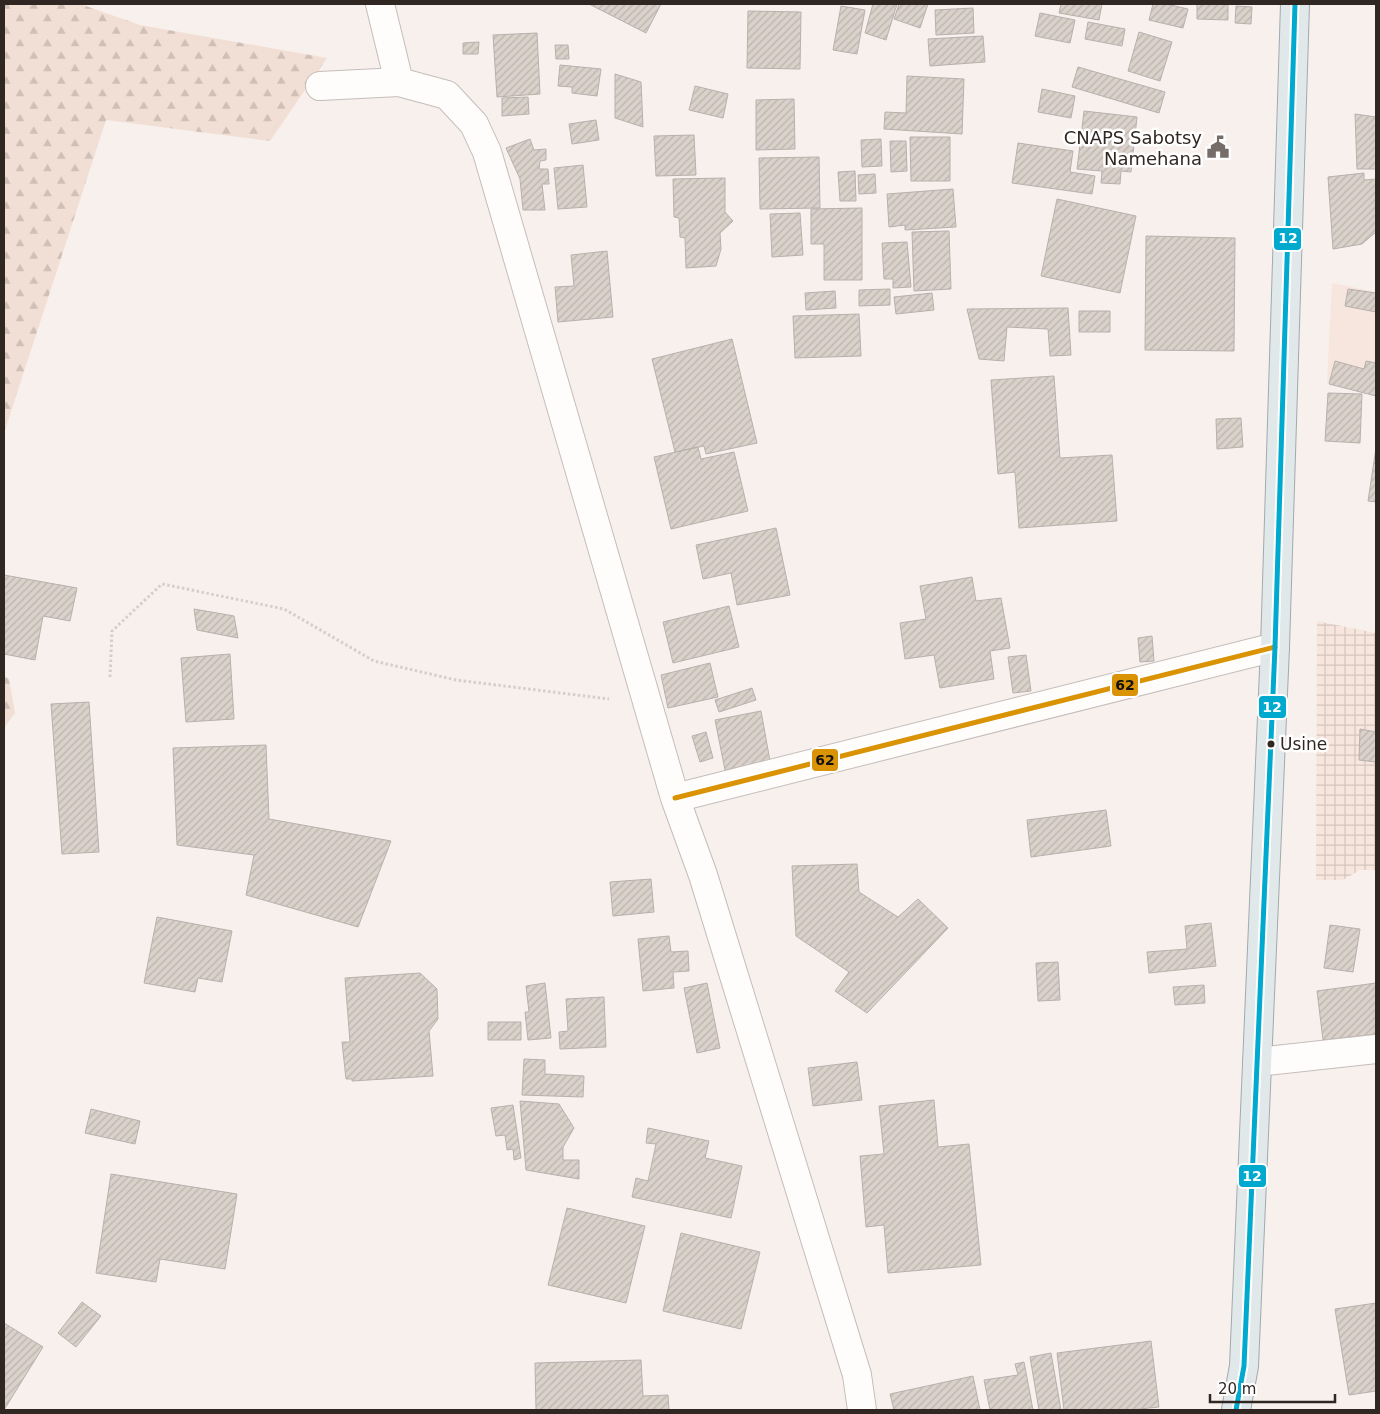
<svg xmlns="http://www.w3.org/2000/svg" width="1380" height="1414" viewBox="0 0 1380 1414" font-family="'DejaVu Sans',sans-serif">
  <defs>
    <pattern id="industrial-grid" width="8" height="8" patternUnits="userSpaceOnUse" patternTransform="scale(1.25)"><rect width="8" height="8" fill="#f7e6dd"/><path d="M0 4h8M4 0v8" fill="none" stroke="#d4c5bd"/></pattern>
    <pattern id="forest-firs" width="22" height="20" patternUnits="userSpaceOnUse" patternTransform="scale(1.25)"><rect width="22" height="20" fill="#f1dfd5"/><path d="M5 1l3.5 6h-7zM16 11l3.5 6h-7z" fill="#cfbfb7"/></pattern>
    <pattern id="building-hatch" width="6" height="6" patternUnits="userSpaceOnUse" patternTransform="scale(1.25)"><rect width="6" height="6" fill="#dbd1cb"/><path d="M-1 1l2-2M0 6l6-6M5 7l2-2" fill="none" stroke="#bcb3ae"/></pattern>
  </defs>
  <rect width="100%" height="100%" fill="#f8f0ec"/>
  <path fill="#f7e6dd" d="M1332,283L1376,292V396L1327,382Z"/>
  <path fill="url(#industrial-grid)" d="M1317,621L1376,633V870H1360L1343,880H1316Z"/>
  <path fill="url(#forest-firs)" d="M4,4H80L140,25L327,58L270,141L106,120L4,433Z
    M4,676L9,679L15,713L4,728Z"/>
  <path fill="url(#building-hatch)" stroke="#b8b0ac" d="M589,4H661L646,33Z
    M873,4H897L886,40L865,33Z
    M899,4H928L920,28L894,19Z
    M1061,4H1102L1099,20L1059,13Z
    M1153,4H1166L1188,9L1183,28L1149,20Z
    M1197,4H1228V20L1197,19Z
    M841,6L865,10L857,54L833,50Z
    M1236,6L1252,7L1251,24L1235,23Z
    M973,8L974,33L936,35L935,10Z
    M748,11L801,12L800,69L747,68Z
    M1040,13L1075,20L1070,43L1035,36Z
    M1088,22L1125,29L1122,46L1085,39Z
    M1139,32L1172,42L1160,81L1128,71Z
    M537,33L540,94L497,97L493,35Z
    M983,36L985,62L930,66L928,39Z
    M479,42L478,54H463V43Z
    M555,45H568L569,59H556Z
    M560,65L601,69L597,96L572,93V87L558,86Z
    M1078,67L1165,92L1159,113L1072,87Z
    M615,74L641,82L643,127L615,118Z
    M907,76L964,79L962,134L884,129L885,112L906,113Z
    M695,86L728,94L723,118L689,110Z
    M1042,89L1075,96L1071,118L1038,112Z
    M528,97L529,114L502,116V98Z
    M794,99L795,149L756,150V100Z
    M1084,111L1137,117L1131,172L1121,171L1120,184L1101,183L1102,171L1077,169Z
    M1355,114L1376,117V169H1357Z
    M596,120L599,140L572,144L569,124Z
    M694,135L696,175L656,176L654,136Z
    M910,137H950V181H911Z
    M530,139L534,150L546,149V160L540,161L539,169H548L549,184H542L545,210H523L520,179L506,148Z
    M881,139L882,166L862,167L861,140Z
    M890,141H906L907,171L891,172Z
    M1018,143L1073,151L1070,172L1095,176L1092,194L1012,183Z
    M819,157L820,208L760,209L759,158Z
    M583,165L587,207L558,209L554,168Z
    M855,171L856,201H840L838,172Z
    M1364,173V180L1376,179V232L1362,244L1333,249L1328,177Z
    M875,174L876,193L859,194L858,175Z
    M725,178V212L733,221L720,233L721,249L716,266L686,268L685,238L680,237L679,218L674,217L673,179Z
    M953,189L956,227L905,230V225L889,227L887,194Z
    M1057,199L1136,216L1120,293L1041,276Z
    M862,208V280H824V244H811V209Z
    M800,213L803,255L772,257L770,214Z
    M949,231L951,289L914,291L912,232Z
    M1146,236L1235,238L1234,351L1145,350Z
    M907,242L911,287L893,288V279H884L882,243Z
    M607,251L613,317L558,322L555,287L574,286L571,255Z
    M890,289V305L859,306V290Z
    M1348,289L1376,293V312L1345,306Z
    M835,291L836,308L806,310L805,293Z
    M932,293L934,310L896,314L894,297Z
    M1068,308L1071,355L1050,356L1048,329L1007,327L1004,361L979,359L967,309Z
    M1079,311H1110V332H1079Z
    M859,314L861,356L795,358L793,316Z
    M732,339L757,443L706,454L704,446L675,452L652,359Z
    M1335,361L1364,369L1366,361L1376,363V396L1329,384Z
    M1054,376L1060,458L1112,455L1117,521L1019,528L1015,472L998,474L991,380Z
    M1328,393L1362,394L1360,443L1325,441Z
    M1241,418L1243,447L1217,449L1216,419Z
    M698,447L701,459L734,452L748,511L671,529L654,457Z
    M1376,448V502L1368,501Z
    M776,528L790,595L737,605L731,573L703,579L696,545Z
    M4,575L77,588L70,621L43,616L35,660L4,654Z
    M972,577L976,601L1001,598L1010,648L990,651L994,679L940,688L934,655L905,659L900,623L926,619L920,586Z
    M729,606L739,647L673,663L663,622Z
    M194,609L234,616L238,638L197,630Z
    M1152,636L1154,661L1140,662L1138,638Z
    M230,654L234,719L186,722L181,658Z
    M1026,655L1031,691L1013,693L1008,657Z
    M710,663L718,697L668,708L661,675Z
    M752,688L756,700L719,712L715,700Z
    M89,702L99,852L62,854L51,704Z
    M761,711L770,761L725,770L715,720Z
    M1360,729L1376,732V762L1359,760Z
    M706,732L713,758L700,762L692,736Z
    M266,745L269,819L391,841L358,927L246,895L254,855L177,845L173,748Z
    M1106,810L1111,846L1031,857L1027,820Z
    M857,864L859,892L898,917L918,899L948,928L867,1013L835,991L849,972L796,936L792,866Z
    M651,879L654,912L613,916L610,882Z
    M157,917L232,931L222,982L198,978L195,992L144,983Z
    M1211,923L1216,966L1149,973L1147,952L1187,949L1185,926Z
    M1330,925L1360,929L1353,972L1324,968Z
    M669,936L671,952L688,951L689,971L673,972L674,988L643,991L638,939Z
    M1058,962L1060,1000L1038,1001L1036,963Z
    M420,973L437,989L438,1019L429,1031L433,1076L352,1081V1079H346L342,1042H350L345,978Z
    M545,983L551,1038L528,1040L525,1012H529L526,986Z
    M707,983L720,1048L697,1053L684,988Z
    M1376,983V1034L1323,1040L1317,991Z
    M1204,985L1205,1003L1175,1005L1173,987Z
    M604,997L606,1047L560,1049L559,1032L568,1031L566,999Z
    M488,1022H521V1040H488Z
    M524,1059L545,1060V1074L584,1076L583,1097L522,1095Z
    M857,1062L862,1100L813,1106L808,1068Z
    M934,1100L938,1147L969,1144L981,1265L888,1273L884,1225L866,1227L860,1156L884,1154L879,1106Z
    M520,1101L559,1104L574,1128L563,1147V1160H579V1179L526,1170Z
    M513,1105L521,1158L514,1160L513,1149L507,1150L505,1135L496,1136L491,1108Z
    M91,1109L140,1121L135,1144L85,1133Z
    M648,1128L709,1141L705,1158L742,1166L731,1218L632,1197L636,1178L648,1181L656,1144L646,1143Z
    M111,1174L237,1194L225,1269L160,1259L156,1282L96,1273Z
    M567,1208L645,1226L626,1303L548,1285Z
    M681,1233L760,1252L741,1329L663,1311Z
    M82,1302L101,1316L76,1347L58,1333Z
    M1376,1303V1391L1349,1395L1335,1309Z
    M4,1323L43,1347L4,1410Z
    M1151,1341L1159,1407L1131,1410H1064L1057,1353Z
    M1051,1353L1061,1410H1039L1030,1357Z
    M641,1360L643,1396L668,1395L669,1410H536L535,1363Z
    M1024,1362L1033,1410H990L984,1380L1018,1375L1015,1364Z
    M973,1376L980,1410H894L890,1394Z"/>
  <g fill="none" stroke-linecap="round" stroke-linejoin="round">
    <defs>
      <path id="minor" d="M380,4L399,82
        M320,86L399,82L447,95L474,124L487,152L675,798L703,875L857,1375L862,1410
        M675,798L1275,647
        M1257,1062L1376,1049"/>
      <path id="major" d="M1236,1410L1244,1366L1275,647L1295,4"/>
    </defs>
    <use href="#minor" stroke="#c5bdb9" stroke-width="30"/>
    <use href="#major" stroke="#a1aaaf" stroke-width="30"/>
    <path stroke="#d3cfcf" stroke-width="3" stroke-dasharray="2.5 2.5" stroke-linecap="butt" d="M110,677L112,631L162,584L284,609L374,661L456,680L609,699"/>
    <use href="#minor" stroke="#fefdfc" stroke-width="28"/>
    <use href="#major" stroke="#e1e8ea" stroke-width="28"/>
    <defs>
      <path id="bus-1" d="M675,798L1275,647"/>
      <path id="bus-2" d="M1236,1410L1244,1366L1275,647L1295,4"/>
    </defs>
    <use href="#bus-1" stroke="#fff" stroke-width="9"/>
    <use href="#bus-2" stroke="#fff" stroke-width="9"/>
    <use href="#bus-1" stroke="#d99305" stroke-width="5"/>
    <use href="#bus-2" stroke="#00a9ce" stroke-width="5"/>
  </g>
  <defs>
    <symbol id="civic-bare" viewBox="-9 -9 18 18"><path d="M-.6-6.5H3V-4.5H.6V-3L4-1V1h2V6H-6V1h2V-1L-.6-3ZM-1.2 2.5V6h2.4V2.5Z" fill="#766d69" stroke="#fff" stroke-width="2.5" paint-order="stroke"/></symbol>
  </defs>
  <g fill-rule="evenodd">
    <use href="#civic-bare" x="1202" y="131" width="32" height="32"/>
  </g>
  <circle fill="#302722" stroke="#fff" stroke-width="2" cx="1271" cy="744" r="4.5"/>
  <g text-anchor="middle" dominant-baseline="central" stroke-width="5" stroke-linejoin="round" paint-order="stroke">
    <g font-size="17" fill="#302722" stroke="#fff" text-anchor="start">
      <text x="1280" y="744">Usine</text>
    </g>
    <g font-size="18" fill="#302722" stroke="#fff" text-anchor="end">
      <text x="1202" y="137">CNAPS Sabotsy<tspan x="1202" dy="21">Namehana</tspan></text>
    </g>
  </g>
  <g stroke="#fff" stroke-width="2">
    <rect x="1273" y="227" width="29" height="24" rx="5" fill="#00a9ce"/>
    <rect x="1111" y="673" width="28" height="24" rx="5" fill="#d99305"/>
    <rect x="1258" y="695" width="29" height="24" rx="5" fill="#00a9ce"/>
    <rect x="811" y="748" width="28" height="24" rx="5" fill="#d99305"/>
    <rect x="1238" y="1164" width="29" height="24" rx="5" fill="#00a9ce"/>
  </g>
  <g font-size="14" text-anchor="middle" font-weight="bold" fill="#fff">
    <text x="1288" y="243">12</text>
    <text x="1272" y="712">12</text>
    <text x="1252" y="1181">12</text>
  </g>
  <g font-size="14" text-anchor="middle" font-weight="bold" fill="#111">
    <text x="1125" y="690">62</text>
    <text x="825" y="765">62</text>
  </g>
  <rect width="1380" height="1414" fill="none" stroke="#302722" stroke-width="10"/>
  <path d="M1210 1394v8h125v-8" fill="none" stroke="#302722" stroke-width="2.5"/>
  <text x="1218" y="1394" font-size="15" fill="#302722" stroke="#ffffff" stroke-width="4" paint-order="stroke">20 m</text>
</svg>
